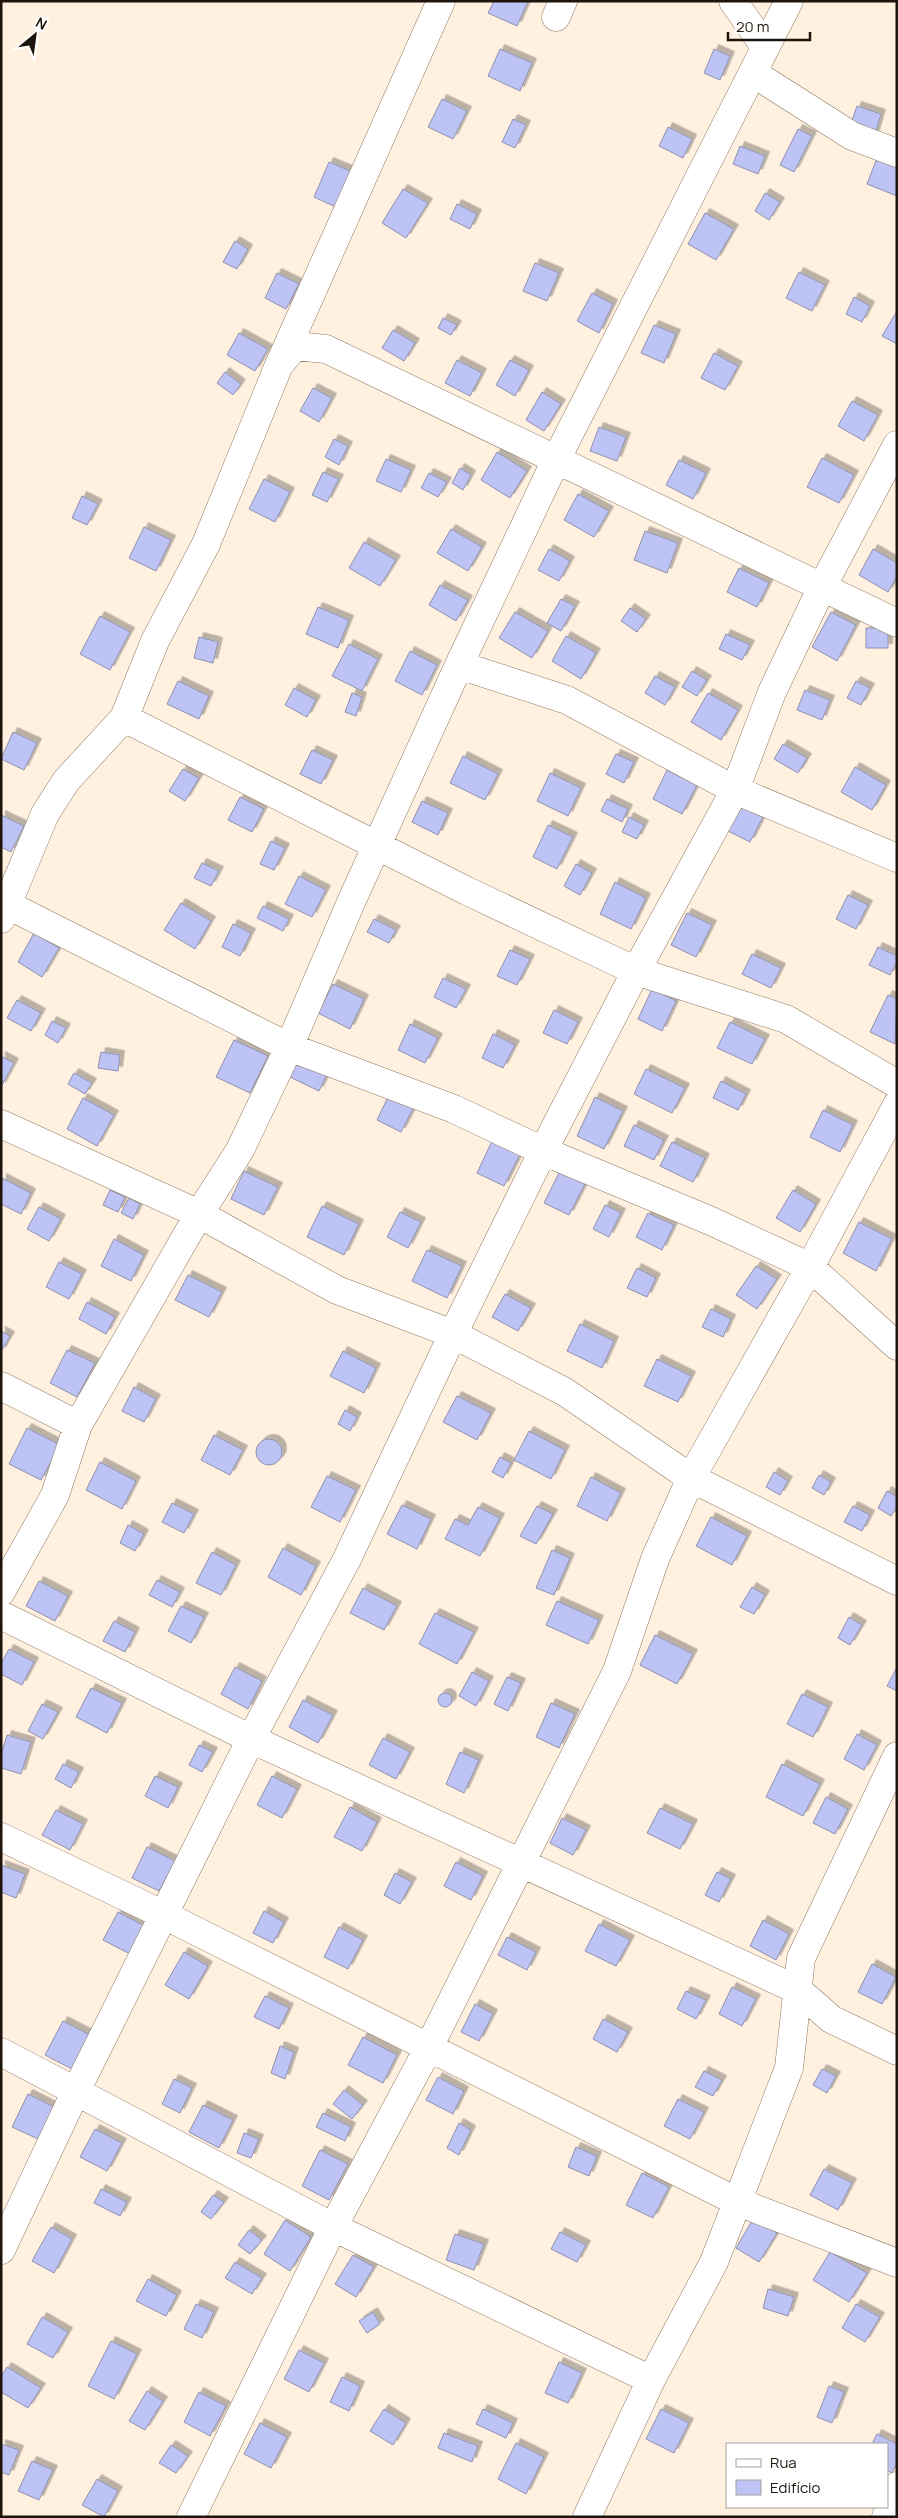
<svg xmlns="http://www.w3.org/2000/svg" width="898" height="2518" viewBox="0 0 898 2518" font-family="Manrope,sans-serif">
  <defs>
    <filter id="shadow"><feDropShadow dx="4.5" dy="-4.5" stdDeviation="0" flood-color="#0004"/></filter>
  </defs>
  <rect width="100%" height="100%" fill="#fff0e0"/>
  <path fill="#bec3f6" stroke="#8d90ae" filter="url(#shadow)" d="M494,1H528L517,26L488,13Z
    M500,49L532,63L520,91L488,76Z
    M714,49L730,56L720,80L704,73Z
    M442,99L467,111L453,139L428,127Z
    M857,106L881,114L874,137L849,129Z
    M513,119L526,125L515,148L502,142Z
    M668,127L692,139L683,158L659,146Z
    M798,129L812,136L794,172L780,165Z
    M740,146L765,156L758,174L733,164Z
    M879,153L897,160V196L867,184Z
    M329,162L355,173L340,209L314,197Z
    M403,189L428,203L406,238L382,223Z
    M765,193L780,202L769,220L755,211Z
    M457,204L477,214L470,229L450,219Z
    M705,213L734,229L716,260L688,244Z
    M235,241L248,249L237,269L223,262Z
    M535,263L559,273L547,301L523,291Z
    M799,272L825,285L812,311L786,298Z
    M277,273L299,284L286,309L265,298Z
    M592,293L613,304L599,333L577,321Z
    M854,297L870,306L862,322L846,314Z
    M897,311V344L882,336Z
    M443,318L457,325L451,335L438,328Z
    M654,325L676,334L664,363L641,353Z
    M393,330L415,343L404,361L382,348Z
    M239,333L268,349L255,371L227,355Z
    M714,353L738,366L725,390L701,378Z
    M457,360L482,373L470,396L445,383Z
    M510,360L529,370L515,396L496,385Z
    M225,372L241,384L233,395L217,383Z
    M313,388L332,398L319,422L300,411Z
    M542,392L561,404L544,431L526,420Z
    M852,401L878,415L864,441L838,426Z
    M599,427L626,437L617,461L590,451Z
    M334,439L348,446L339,465L325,457Z
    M497,452L527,471L510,498L481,480Z
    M822,458L854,475L839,503L807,487Z
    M386,459L411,470L401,492L376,481Z
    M679,460L706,473L693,499L666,485Z
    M460,468L471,475L463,490L452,483Z
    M323,472L339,479L327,502L312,495Z
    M429,473L447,482L438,497L421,488Z
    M264,479L290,492L275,522L249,509Z
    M578,494L609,511L594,537L564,520Z
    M82,496L98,504L87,525L72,518Z
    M144,527L171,540L156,571L129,558Z
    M451,529L482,547L468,571L437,553Z
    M645,531L678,543L667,573L634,560Z
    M364,542L396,560L380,586L349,568Z
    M549,549L570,561L559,581L538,570Z
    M873,549L897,563V576L888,592L859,575Z
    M739,568L769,583L757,607L727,592Z
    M440,585L468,600L456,621L429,605Z
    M561,599L575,606L561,631L547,623Z
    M318,607L349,620L338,648L306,634Z
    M630,608L646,619L637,632L621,621Z
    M515,612L548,631L532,658L499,638Z
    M831,612L856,625L837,661L812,647Z
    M100,616L130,632L110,670L80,654Z
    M866,628H888V648H866Z
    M726,634L750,645L742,660L719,649Z
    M566,636L596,653L581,679L552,661Z
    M199,637L218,642L213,663L194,658Z
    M349,644L378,659L362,691L332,676Z
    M410,651L437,665L422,695L395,681Z
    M692,671L707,680L697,696L682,687Z
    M655,676L675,687L665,705L645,693Z
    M178,681L209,696L199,719L167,704Z
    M856,681L870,688L861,705L847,698Z
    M294,688L316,700L307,717L285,705Z
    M805,690L830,700L822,720L797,710Z
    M352,693L362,697L356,716L345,712Z
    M708,693L738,710L721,740L691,722Z
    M13,732L37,743L24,770L1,759Z
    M783,744L807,758L798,773L774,759Z
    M312,750L333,760L321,784L300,774Z
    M616,754L634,762L624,783L606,774Z
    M463,756L498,774L485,800L450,783Z
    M855,767L886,785L872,810L841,792Z
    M183,769L199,778L185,801L169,791Z
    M667,770L697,785L682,814L653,799Z
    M550,773L581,788L568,816L537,801Z
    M240,797L264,809L252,832L228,820Z
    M607,799L628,809L622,822L601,811Z
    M422,801L448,813L438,835L412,822Z
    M740,801L765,813L750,842L726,830Z
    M1,815L24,826L11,852L1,847Z
    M629,817L644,825L637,839L622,832Z
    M548,825L573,837L557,869L533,857Z
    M271,841L285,848L274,870L260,864Z
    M202,863L219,871L211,886L194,878Z
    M576,864L592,873L580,895L564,886Z
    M299,876L326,890L312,917L285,904Z
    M615,882L646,898L631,929L600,914Z
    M848,895L868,905L856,929L836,919Z
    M181,903L211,921L195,949L164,930Z
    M263,906L289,919L283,931L257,918Z
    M687,913L712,925L696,957L671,945Z
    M374,919L396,930L389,943L367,932Z
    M233,924L251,933L240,956L222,947Z
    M34,933L59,948L42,977L18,962Z
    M878,947L897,956V962L890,975L869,965Z
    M510,950L530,959L517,985L497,976Z
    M752,954L781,968L771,988L742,974Z
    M443,978L466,989L456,1008L434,997Z
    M333,984L364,999L350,1029L318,1013Z
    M652,989L676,1001L662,1031L638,1019Z
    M888,995L897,999L895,1044L870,1032Z
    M17,1000L41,1013L31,1031L7,1018Z
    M554,1010L578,1022L567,1044L543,1033Z
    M52,1021L66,1028L58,1043L45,1035Z
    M730,1022L765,1039L752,1064L717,1048Z
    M410,1024L438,1038L425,1063L398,1050Z
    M493,1034L515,1045L503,1068L482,1058Z
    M234,1040L268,1056L250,1093L216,1077Z
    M101,1052L120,1055L118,1071L98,1068Z
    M301,1054L330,1068L319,1091L290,1077Z
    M1,1056L14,1063L1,1087Z
    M646,1069L685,1088L672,1113L634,1094Z
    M74,1073L92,1083L85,1094L68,1084Z
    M721,1081L746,1094L738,1110L713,1098Z
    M390,1093L415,1105L401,1132L377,1120Z
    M595,1097L623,1111L604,1149L577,1136Z
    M83,1098L114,1115L97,1146L67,1129Z
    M823,1110L853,1125L840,1152L810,1137Z
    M634,1125L664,1140L654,1160L624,1146Z
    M492,1141L520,1154L504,1186L477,1173Z
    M672,1142L705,1158L693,1182L660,1166Z
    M562,1167L587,1180L569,1215L544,1203Z
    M244,1171L278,1187L264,1215L231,1199Z
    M2,1178L31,1193L21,1214L1,1204Z
    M110,1190L125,1197L118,1212L103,1205Z
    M793,1190L816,1204L800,1232L776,1218Z
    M129,1198L140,1204L133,1219L121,1213Z
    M605,1205L621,1213L609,1237L593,1229Z
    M322,1206L359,1224L344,1255L307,1237Z
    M39,1207L61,1219L49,1241L27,1229Z
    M400,1212L421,1222L408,1248L387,1237Z
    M648,1213L674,1225L662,1250L636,1237Z
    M859,1222L892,1239L876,1271L843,1253Z
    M114,1239L144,1255L131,1281L101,1266Z
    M427,1250L462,1266L447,1298L412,1281Z
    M59,1262L82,1274L69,1299L46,1287Z
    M756,1266L777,1279L757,1309L736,1295Z
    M637,1268L656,1278L647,1297L627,1288Z
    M188,1275L222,1292L209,1317L175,1300Z
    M505,1294L531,1308L518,1331L492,1317Z
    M87,1302L115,1317L106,1334L79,1319Z
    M711,1309L731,1319L723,1337L702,1327Z
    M580,1324L614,1341L602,1368L567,1351Z
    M1,1331L10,1336L1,1352Z
    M67,1350L95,1363L77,1397L50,1383Z
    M343,1351L376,1368L364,1393L330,1376Z
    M657,1359L691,1376L678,1402L644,1386Z
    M134,1387L156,1399L144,1422L122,1411Z
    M457,1396L491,1413L477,1440L443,1422Z
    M345,1410L357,1417L350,1431L338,1424Z
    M27,1428L60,1445L41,1480L9,1464Z
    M529,1431L565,1450L551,1479L514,1460Z
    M214,1435L243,1450L230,1475L201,1460Z
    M256 1452a13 13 0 1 1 26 0a13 13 0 1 1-26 0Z
    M500,1457L511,1463L503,1478L492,1472Z
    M100,1462L136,1481L122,1509L86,1490Z
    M774,1472L788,1481L780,1495L766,1487Z
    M819,1475L831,1482L824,1495L812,1488Z
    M327,1476L356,1490L340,1522L311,1507Z
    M591,1477L621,1493L607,1521L577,1506Z
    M887,1491L897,1497V1507L891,1516L878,1508Z
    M172,1503L194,1514L184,1533L162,1522Z
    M402,1505L431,1519L417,1549L387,1534Z
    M537,1506L553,1514L536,1544L520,1536Z
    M853,1506L870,1515L862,1531L844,1522Z
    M478,1507L500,1518L480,1556L445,1539L455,1519L468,1525Z
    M711,1517L747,1536L732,1565L696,1546Z
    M128,1525L144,1534L135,1551L120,1543Z
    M283,1548L316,1566L301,1595L268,1577Z
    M552,1550L570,1558L554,1595L536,1588Z
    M212,1552L236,1565L221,1595L196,1583Z
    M157,1580L180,1592L172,1607L149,1595Z
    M39,1581L68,1596L55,1621L26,1606Z
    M752,1587L765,1595L754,1614L740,1607Z
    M363,1588L397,1606L384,1630L350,1613Z
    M557,1601L599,1620L588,1644L546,1625Z
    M181,1606L204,1617L191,1643L168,1631Z
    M435,1613L474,1632L457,1664L419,1644Z
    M849,1617L862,1625L850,1645L838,1638Z
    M114,1621L135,1632L125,1652L103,1641Z
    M655,1635L693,1654L677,1684L640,1665Z
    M9,1649L34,1662L22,1685L1,1674V1664Z
    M235,1667L262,1681L248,1709L221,1694Z
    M897,1667V1691L887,1686Z
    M472,1672L489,1681L476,1706L459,1696Z
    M507,1677L521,1683L508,1711L494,1704Z
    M91,1688L122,1703L107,1733L76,1717Z
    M438 1700a7 7 0 1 1 14 0a7 7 0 1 1-14 0Z
    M802,1694L828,1707L813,1737L787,1724Z
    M303,1700L333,1715L318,1743L289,1727Z
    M551,1703L575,1714L559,1748L536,1737Z
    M42,1704L58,1712L43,1739L28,1731Z
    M857,1734L877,1745L864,1770L844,1759Z
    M7,1735L31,1742L21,1774L1,1768V1755Z
    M383,1738L410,1752L396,1779L369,1765Z
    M199,1745L213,1752L202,1772L189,1765Z
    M460,1752L479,1760L464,1793L446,1784Z
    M63,1764L79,1772L71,1788L55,1779Z
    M782,1764L820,1784L803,1816L766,1797Z
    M155,1776L178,1787L168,1808L145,1796Z
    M272,1776L297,1789L282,1818L257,1805Z
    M826,1797L848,1809L835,1834L813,1823Z
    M350,1807L377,1822L362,1851L334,1837Z
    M660,1808L693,1824L680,1849L647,1833Z
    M56,1810L83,1824L70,1850L42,1835Z
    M562,1818L586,1830L573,1855L550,1843Z
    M147,1847L175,1861L159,1891L132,1878Z
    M456,1862L483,1876L471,1900L444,1886Z
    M1,1865L25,1874L16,1898L1,1892Z
    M717,1872L731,1879L719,1902L705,1895Z
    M395,1873L412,1882L400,1904L384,1895Z
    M264,1911L284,1922L273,1943L253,1933Z
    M118,1912L145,1926L130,1954L103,1940Z
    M763,1920L789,1934L776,1960L750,1946Z
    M599,1924L630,1940L616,1966L585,1951Z
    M339,1927L363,1940L348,1969L324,1957Z
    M507,1937L536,1952L527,1970L498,1955Z
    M184,1952L208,1966L189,1999L165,1985Z
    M872,1964L896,1977L882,2004L858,1992Z
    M732,1987L756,1999L742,2026L719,2014Z
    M686,1991L706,2000L696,2019L677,2009Z
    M265,1996L289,2008L279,2029L254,2017Z
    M475,2004L493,2014L479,2041L461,2032Z
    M603,2019L628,2032L617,2052L593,2039Z
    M63,2021L90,2035L72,2069L45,2055Z
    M363,2037L397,2055L383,2083L348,2065Z
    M280,2046L294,2052L285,2079L271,2073Z
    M822,2069L836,2076L827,2093L813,2085Z
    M704,2071L722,2080L713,2096L695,2087Z
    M438,2077L464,2091L453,2114L426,2100Z
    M174,2079L192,2088L180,2113L162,2104Z
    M344,2090L363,2105L352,2119L333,2104Z
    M28,2094L54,2107L38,2139L12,2127Z
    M678,2099L704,2112L690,2139L664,2126Z
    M203,2105L233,2120L219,2148L189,2132Z
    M323,2113L351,2127L345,2141L316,2127Z
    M459,2123L471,2130L459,2155L447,2148Z
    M95,2129L122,2143L107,2171L80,2157Z
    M244,2133L259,2139L251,2158L237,2153Z
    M576,2147L597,2156L589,2176L568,2167Z
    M320,2150L348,2164L329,2200L302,2186Z
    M824,2169L852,2183L838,2210L810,2195Z
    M642,2173L669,2187L653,2218L626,2205Z
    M101,2189L127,2202L120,2216L94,2203Z
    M213,2195L224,2202L211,2219L201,2212Z
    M753,2219L777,2233L759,2262L736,2248Z
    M285,2220L311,2237L290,2271L264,2254Z
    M51,2227L72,2239L54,2273L32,2261Z
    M249,2230L262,2240L250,2254L238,2245Z
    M560,2232L586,2245L577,2262L551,2249Z
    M455,2234L484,2244L474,2270L446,2260Z
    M830,2252L867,2273L849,2302L813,2280Z
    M353,2255L374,2267L356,2297L335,2284Z
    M235,2262L262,2278L252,2294L225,2278Z
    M148,2279L177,2295L166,2316L136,2301Z
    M768,2289L794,2297L788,2316L763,2308Z
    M196,2304L214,2312L202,2338L184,2329Z
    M856,2304L880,2317L865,2342L842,2328Z
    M373,2312L380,2324L367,2333L359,2321Z
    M42,2317L68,2332L53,2358L27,2344Z
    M111,2341L137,2354L114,2399L88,2386Z
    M299,2350L324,2363L309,2392L284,2379Z
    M559,2362L582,2373L568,2403L545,2393Z
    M7,2367L41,2388L28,2408L1,2392V2377Z
    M342,2377L360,2386L349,2411L330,2402Z
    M829,2386L844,2392L832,2423L817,2417Z
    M147,2391L163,2401L145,2430L129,2421Z
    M199,2392L226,2406L210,2436L184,2422Z
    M384,2409L406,2423L393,2445L370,2431Z
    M483,2409L513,2423L506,2438L476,2424Z
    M661,2409L689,2423L674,2453L646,2439Z
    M260,2423L287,2437L271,2468L244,2454Z
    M444,2433L478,2446L472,2462L438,2448Z
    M877,2434L897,2444V2463L892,2473L887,2470V2444H872Z
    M516,2443L544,2457L526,2494L498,2479Z
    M1,2444L19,2450L9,2475L1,2472Z
    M171,2445L188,2456L176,2473L159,2463Z
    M32,2461L53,2470L39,2500L18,2491Z
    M97,2479L118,2491L104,2517L82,2505Z"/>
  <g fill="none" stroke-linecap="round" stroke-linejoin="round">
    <defs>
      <path id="minor" d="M733,1L765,47
        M556,17L563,1
        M753,73L852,136L897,153
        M281,361L441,1
        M459,665L567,700L735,790L897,858
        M124,718L467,891L636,971L786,1019L897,1084
        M8,905L289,1047L454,1109L543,1151L711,1221L810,1267L897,1346
        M1,919L45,814L66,781L124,718L155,641L206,544L279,365L295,346L326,349L897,623
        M1,1124L199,1214L337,1290L453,1334L565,1392L691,1478L897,1581
        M1,1386L78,1425
        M1,1592L55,1495L78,1425L199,1214L240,1150L289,1047L352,900L459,665L556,460L789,1
        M1,1615L251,1739L798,1990L831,2019L897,2051
        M1,1837L164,1915L738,2202L897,2263
        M1,2052L333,2227L651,2380
        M1,2250L76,2091L251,1739L347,1559L453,1334L543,1151L636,971L735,790L772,692L822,587L897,445
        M191,2517L333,2227L429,2047L617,1671L655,1559L691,1478L810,1267L897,1105
        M587,2517L651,2380L714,2262L789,2068L801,1958L897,1756
        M886,2517L897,2486"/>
    </defs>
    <use href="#minor" stroke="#907a62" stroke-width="29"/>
    <use href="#minor" stroke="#fff" stroke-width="28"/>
  </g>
  <rect width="898" height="2518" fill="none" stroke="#1d150b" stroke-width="5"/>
  <rect x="726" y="2443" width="162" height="65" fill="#ffffff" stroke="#a5a19d"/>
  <rect x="736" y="2459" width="25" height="8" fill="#ffffff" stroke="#a5a19d"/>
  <text x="770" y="2468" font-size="15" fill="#1d150b">Rua</text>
  <rect x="736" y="2480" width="25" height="15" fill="#bec3f6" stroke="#a5a19d"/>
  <text x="770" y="2493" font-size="15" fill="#1d150b">Edifício</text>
  <g transform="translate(35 35) rotate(29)" stroke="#ffffff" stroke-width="4" paint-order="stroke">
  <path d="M0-4L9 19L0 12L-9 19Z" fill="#1d150b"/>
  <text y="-8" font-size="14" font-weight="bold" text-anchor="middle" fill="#1d150b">N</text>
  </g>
  <path d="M728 32v8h82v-8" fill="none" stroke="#1d150b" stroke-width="2.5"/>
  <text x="736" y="32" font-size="15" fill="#1d150b" stroke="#ffffff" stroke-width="4" paint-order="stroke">20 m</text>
</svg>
